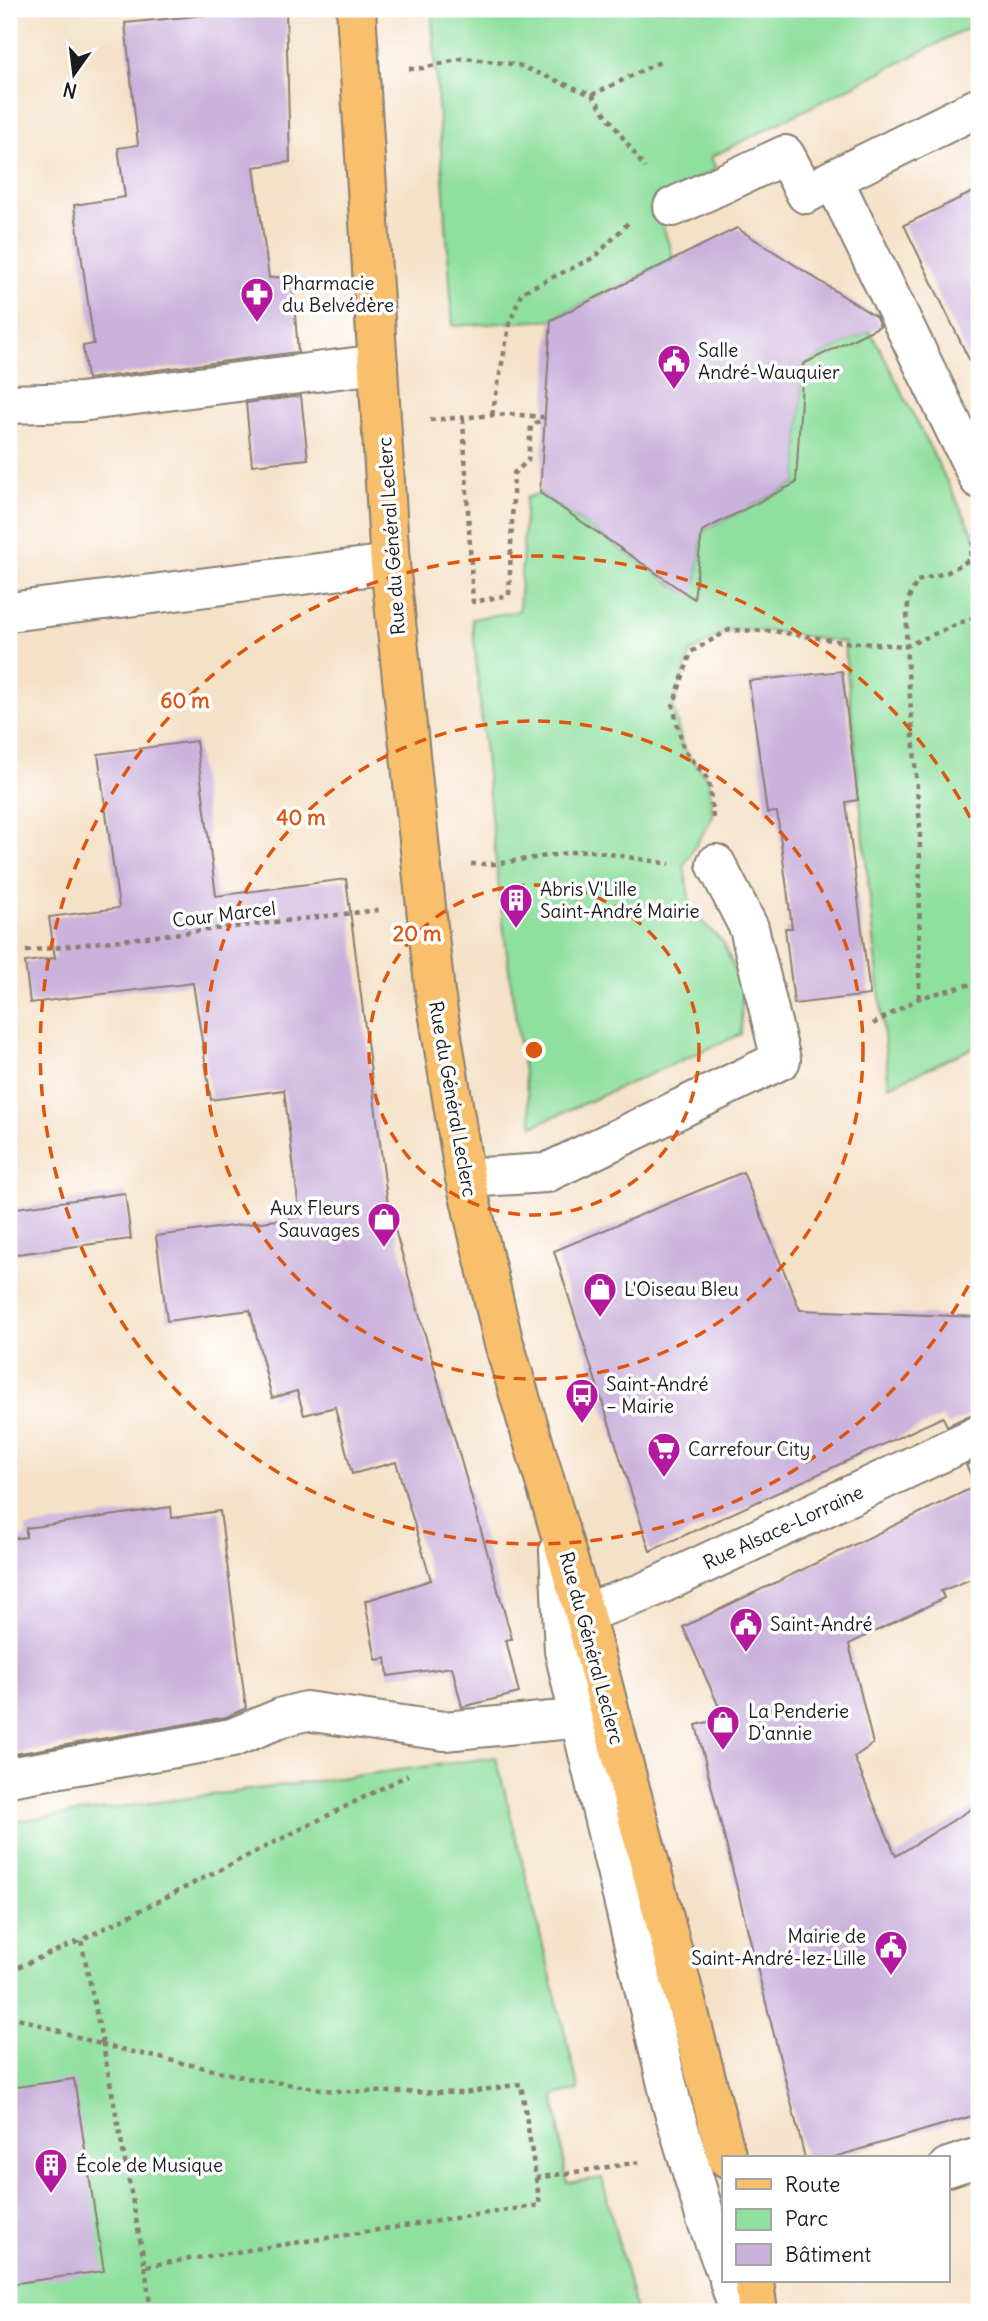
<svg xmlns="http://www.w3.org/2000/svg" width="988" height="2321" viewBox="0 0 988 2321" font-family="Delius,sans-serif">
  <rect width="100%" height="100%" fill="#fff"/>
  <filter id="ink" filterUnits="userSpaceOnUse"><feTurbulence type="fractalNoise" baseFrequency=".0143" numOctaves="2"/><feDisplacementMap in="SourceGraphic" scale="14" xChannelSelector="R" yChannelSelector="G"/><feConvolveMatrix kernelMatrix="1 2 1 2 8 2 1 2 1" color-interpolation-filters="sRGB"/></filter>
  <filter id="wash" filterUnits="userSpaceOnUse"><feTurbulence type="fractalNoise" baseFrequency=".00686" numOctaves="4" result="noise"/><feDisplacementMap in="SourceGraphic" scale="28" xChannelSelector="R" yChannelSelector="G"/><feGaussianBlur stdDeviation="1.57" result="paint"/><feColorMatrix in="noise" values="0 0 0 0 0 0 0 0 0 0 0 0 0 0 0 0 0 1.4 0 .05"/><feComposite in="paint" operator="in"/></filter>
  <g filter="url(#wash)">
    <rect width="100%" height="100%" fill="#f5e1c7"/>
    <path fill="#8fdf9e" stroke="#567e5d" stroke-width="2" d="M436,9H979V23L711,157L716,170L654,200L674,259L551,320L453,326L432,15Z
      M869,331L878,345L976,539L979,538V1045L889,1086L844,642L773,631L729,630L691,652L673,706L683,748L709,781L713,816L684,865L691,911L723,942L742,988L741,1034L533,1126C503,958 488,789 472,619L519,611L526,498L540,493L682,591L696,582L702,531L796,483L803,364Z
      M496,1757L579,2090L554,2095L567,2183L602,2178L636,2312H9V1822Z"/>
    <g id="blocks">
      <path fill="#cbb2dc" d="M216,9H286L290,162L254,167L269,278L292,276L298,352L87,379L83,346L94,344L74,205L125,197L118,148L138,145L125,23L216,14Z
        M979,189V380L904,225Z
        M737,228L876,317L880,326L803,364L796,483L702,531L694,599L540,493L551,320Z
        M301,396L308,459L252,465L246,403Z
        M842,671L858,800L846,802L870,995L794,1004L785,928H792L777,812L767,813L749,681Z
        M196,741L216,896L346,879L388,1205L512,1639L506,1640L519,1693L462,1707L452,1667L388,1676L386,1658L376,1660L365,1601L431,1580L396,1462L352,1474L335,1407L304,1415L297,1391L272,1398L250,1310L167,1321L156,1236L300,1217L284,1090L211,1100L193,983L30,1003L25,962L55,958L49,917L119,908L98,754Z
        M743,1172L800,1310L979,1317V1413L970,1415L947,1426L943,1417L650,1551L554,1251Z
        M125,1193L131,1239L9,1255V1209Z
        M979,1459V1576L941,1591L944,1598L849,1644L873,1744L854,1757L896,1856L979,1804V2114L831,2158H805L696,1725L724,1718L683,1627L976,1486L966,1465Z
        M171,1507L172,1518L220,1511L246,1708L226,1717L9,1755V1539L26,1537V1528Z
        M74,2079L104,2271L9,2284V2088Z"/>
    </g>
  </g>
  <g filter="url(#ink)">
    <use href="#blocks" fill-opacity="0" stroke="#887e72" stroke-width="2"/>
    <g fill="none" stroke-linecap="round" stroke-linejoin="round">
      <defs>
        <path id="minor" d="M979,107L833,179L979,479
          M673,207L785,155L806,194L833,179
          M9,404L80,402L378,364
          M9,612L390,564
          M465,1178L546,1173L781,1060L749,928L716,864
          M559,1550L564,1651L576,1703L672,2105L706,2219L724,2267
          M584,1613L642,1593L979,1435
          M9,1777L232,1738L283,1717L306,1711L444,1731L605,1716
          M948,2167L979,2157
          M729,2281L739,2312"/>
        <path id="major" d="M356,9L390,564L435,993L465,1178L503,1340L584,1613L727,2158
          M754,2281L758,2312"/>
      </defs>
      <use href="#minor" stroke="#887e72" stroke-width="42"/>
      <use href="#major" stroke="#887e72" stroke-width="42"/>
      <path stroke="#887e72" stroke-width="4.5" stroke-dasharray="5 5" stroke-linecap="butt" d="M409,69L423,68L465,58L518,65L592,95L645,168
        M592,95L664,60
        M492,415L510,322L522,292L595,257L628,223
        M463,419L473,602L509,595L514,473L528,461L531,426L544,418
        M430,420L509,414L543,417
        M713,818L709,781L683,748L673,706L691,652L729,630L773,631L844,642L906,646L979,615
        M471,864H495L586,850L670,864
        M26,951L379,910
        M919,998L920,827L906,646L908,600L917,581L948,572L969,560L979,524
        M873,1024L919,998L979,982
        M9,1971L81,1940
        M9,2015L103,2045L81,1940L408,1775
        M536,2178L540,2205L145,2266L103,2045L248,2078L334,2091L464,2093L521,2084L536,2178L640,2162
        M145,2266L151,2312"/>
      <use href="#minor" stroke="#fff" stroke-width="38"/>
      <use href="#major" stroke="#f8bf6c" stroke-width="38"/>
    </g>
  </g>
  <g fill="none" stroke="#de560d" stroke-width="3.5" stroke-dasharray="12 9">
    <circle cx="534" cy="1050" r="165"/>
    <circle cx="534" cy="1050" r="329"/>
    <path d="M978 1267A494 494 0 1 1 978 833"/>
  </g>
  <defs>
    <symbol id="pharmacy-pin" viewBox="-11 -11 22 30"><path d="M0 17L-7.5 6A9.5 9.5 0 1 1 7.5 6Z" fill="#b5179e" stroke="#fff"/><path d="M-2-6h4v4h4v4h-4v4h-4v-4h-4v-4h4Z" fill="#fff"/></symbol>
    <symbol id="civic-pin" viewBox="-11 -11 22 30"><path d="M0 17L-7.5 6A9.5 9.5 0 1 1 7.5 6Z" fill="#b5179e" stroke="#fff"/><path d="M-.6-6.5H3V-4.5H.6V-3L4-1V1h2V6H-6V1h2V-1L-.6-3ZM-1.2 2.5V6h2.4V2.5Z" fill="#fff"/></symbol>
    <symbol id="building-pin" viewBox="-11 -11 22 30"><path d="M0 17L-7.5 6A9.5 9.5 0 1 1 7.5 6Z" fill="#b5179e" stroke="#fff"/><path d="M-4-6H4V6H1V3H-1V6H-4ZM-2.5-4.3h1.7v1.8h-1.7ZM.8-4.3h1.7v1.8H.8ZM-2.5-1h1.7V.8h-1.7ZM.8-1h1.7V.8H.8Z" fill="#fff"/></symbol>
    <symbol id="shop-pin" viewBox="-11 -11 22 30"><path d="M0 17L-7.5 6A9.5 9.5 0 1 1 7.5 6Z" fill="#b5179e" stroke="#fff"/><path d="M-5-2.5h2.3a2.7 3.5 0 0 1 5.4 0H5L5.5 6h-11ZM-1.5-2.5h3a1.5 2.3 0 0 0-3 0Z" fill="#fff"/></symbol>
    <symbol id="bus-pin" viewBox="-11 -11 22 30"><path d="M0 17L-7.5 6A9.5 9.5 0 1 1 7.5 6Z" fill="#b5179e" stroke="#fff"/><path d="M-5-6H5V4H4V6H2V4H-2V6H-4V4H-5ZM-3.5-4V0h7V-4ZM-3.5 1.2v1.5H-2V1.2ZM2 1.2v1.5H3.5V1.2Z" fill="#fff"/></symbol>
    <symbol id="supermarket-pin" viewBox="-11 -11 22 30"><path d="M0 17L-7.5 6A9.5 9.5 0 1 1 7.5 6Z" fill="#b5179e" stroke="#fff"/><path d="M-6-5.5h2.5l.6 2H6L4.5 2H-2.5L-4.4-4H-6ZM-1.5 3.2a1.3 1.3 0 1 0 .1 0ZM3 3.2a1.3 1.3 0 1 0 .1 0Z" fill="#fff"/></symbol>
  </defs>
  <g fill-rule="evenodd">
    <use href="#pharmacy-pin" x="238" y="275" width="38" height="52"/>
    <use href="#civic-pin" x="655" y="342" width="38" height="52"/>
    <use href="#building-pin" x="497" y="881" width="38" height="52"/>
    <use href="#shop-pin" x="365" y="1200" width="38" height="52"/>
    <use href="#shop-pin" x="581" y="1270" width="38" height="52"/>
    <use href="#bus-pin" x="563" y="1376" width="38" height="52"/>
    <use href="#supermarket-pin" x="645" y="1430" width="38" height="52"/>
    <use href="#civic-pin" x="727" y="1605" width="38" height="52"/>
    <use href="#shop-pin" x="704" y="1703" width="38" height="52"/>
    <use href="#civic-pin" x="872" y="1928" width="38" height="52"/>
    <use href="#building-pin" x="32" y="2146" width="38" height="52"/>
  </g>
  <g text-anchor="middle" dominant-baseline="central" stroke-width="7" stroke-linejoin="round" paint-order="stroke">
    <g font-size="19" fill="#1c1c1c" stroke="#fff" text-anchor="start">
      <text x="282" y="283">Pharmacie<tspan x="282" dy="22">du Belvédère</tspan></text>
      <text x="698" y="350">Salle<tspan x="698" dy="22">André-Wauquier</tspan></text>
      <text x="540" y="889">Abris V'Lille<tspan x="540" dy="22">Saint-André Mairie</tspan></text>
      <text x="360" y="1208" text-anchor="end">Aux Fleurs<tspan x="360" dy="22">Sauvages</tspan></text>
      <text x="624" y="1289">L'Oiseau Bleu</text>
      <text x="606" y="1384">Saint-André<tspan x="606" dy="22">– Mairie</tspan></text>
      <text x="688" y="1449">Carrefour City</text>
      <text x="770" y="1624">Saint-André</text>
      <text x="748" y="1711">La Penderie<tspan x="748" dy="22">D'annie</tspan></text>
      <text x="866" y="1936" text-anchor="end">Mairie de<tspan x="866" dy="22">Saint-André-lez-Lille</tspan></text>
      <text x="76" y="2165">École de Musique</text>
    </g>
    <g font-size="19" fill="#1c1c1c" stroke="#fff">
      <text transform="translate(391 536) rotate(-94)">Rue du Général Leclerc</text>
      <text transform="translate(224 914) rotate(-7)">Cour Marcel</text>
      <text transform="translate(453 1099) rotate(80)">Rue du Général Leclerc</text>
      <text transform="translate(783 1527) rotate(-25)">Rue Alsace-Lorraine</text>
      <text transform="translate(592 1648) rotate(75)">Rue du Général Leclerc</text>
    </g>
  </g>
  <circle cx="534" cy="1050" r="10" fill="#de560d" stroke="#fff" stroke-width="3.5"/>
  <g font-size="21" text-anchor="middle" font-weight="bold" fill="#de560d" stroke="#fff" stroke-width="7" stroke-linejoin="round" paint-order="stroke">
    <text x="185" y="708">60 m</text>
    <text x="301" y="825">40 m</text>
    <text x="417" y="941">20 m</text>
  </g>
  <rect width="988" height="2321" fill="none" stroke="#fff" stroke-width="35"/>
  <rect x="722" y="2156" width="228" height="126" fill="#ffffff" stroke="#a4a4a4" stroke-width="2"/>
  <rect x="736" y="2179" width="35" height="10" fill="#f8bf6c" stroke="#a4a4a4" stroke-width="2"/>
  <text x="785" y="2192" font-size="21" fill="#1c1c1c">Route</text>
  <rect x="736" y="2209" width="35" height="21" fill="#8fdf9e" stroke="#a4a4a4" stroke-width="2"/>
  <text x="785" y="2226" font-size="21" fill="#1c1c1c">Parc</text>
  <rect x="736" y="2244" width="35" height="21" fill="#cbb2dc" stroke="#a4a4a4" stroke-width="2"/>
  <text x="785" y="2262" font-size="21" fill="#1c1c1c">Bâtiment</text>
  <g transform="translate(74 74) rotate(194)" stroke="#ffffff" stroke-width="5" paint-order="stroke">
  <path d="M0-5L12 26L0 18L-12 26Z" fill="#1c1c1c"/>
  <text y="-10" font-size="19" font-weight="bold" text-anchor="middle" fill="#1c1c1c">N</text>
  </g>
</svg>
